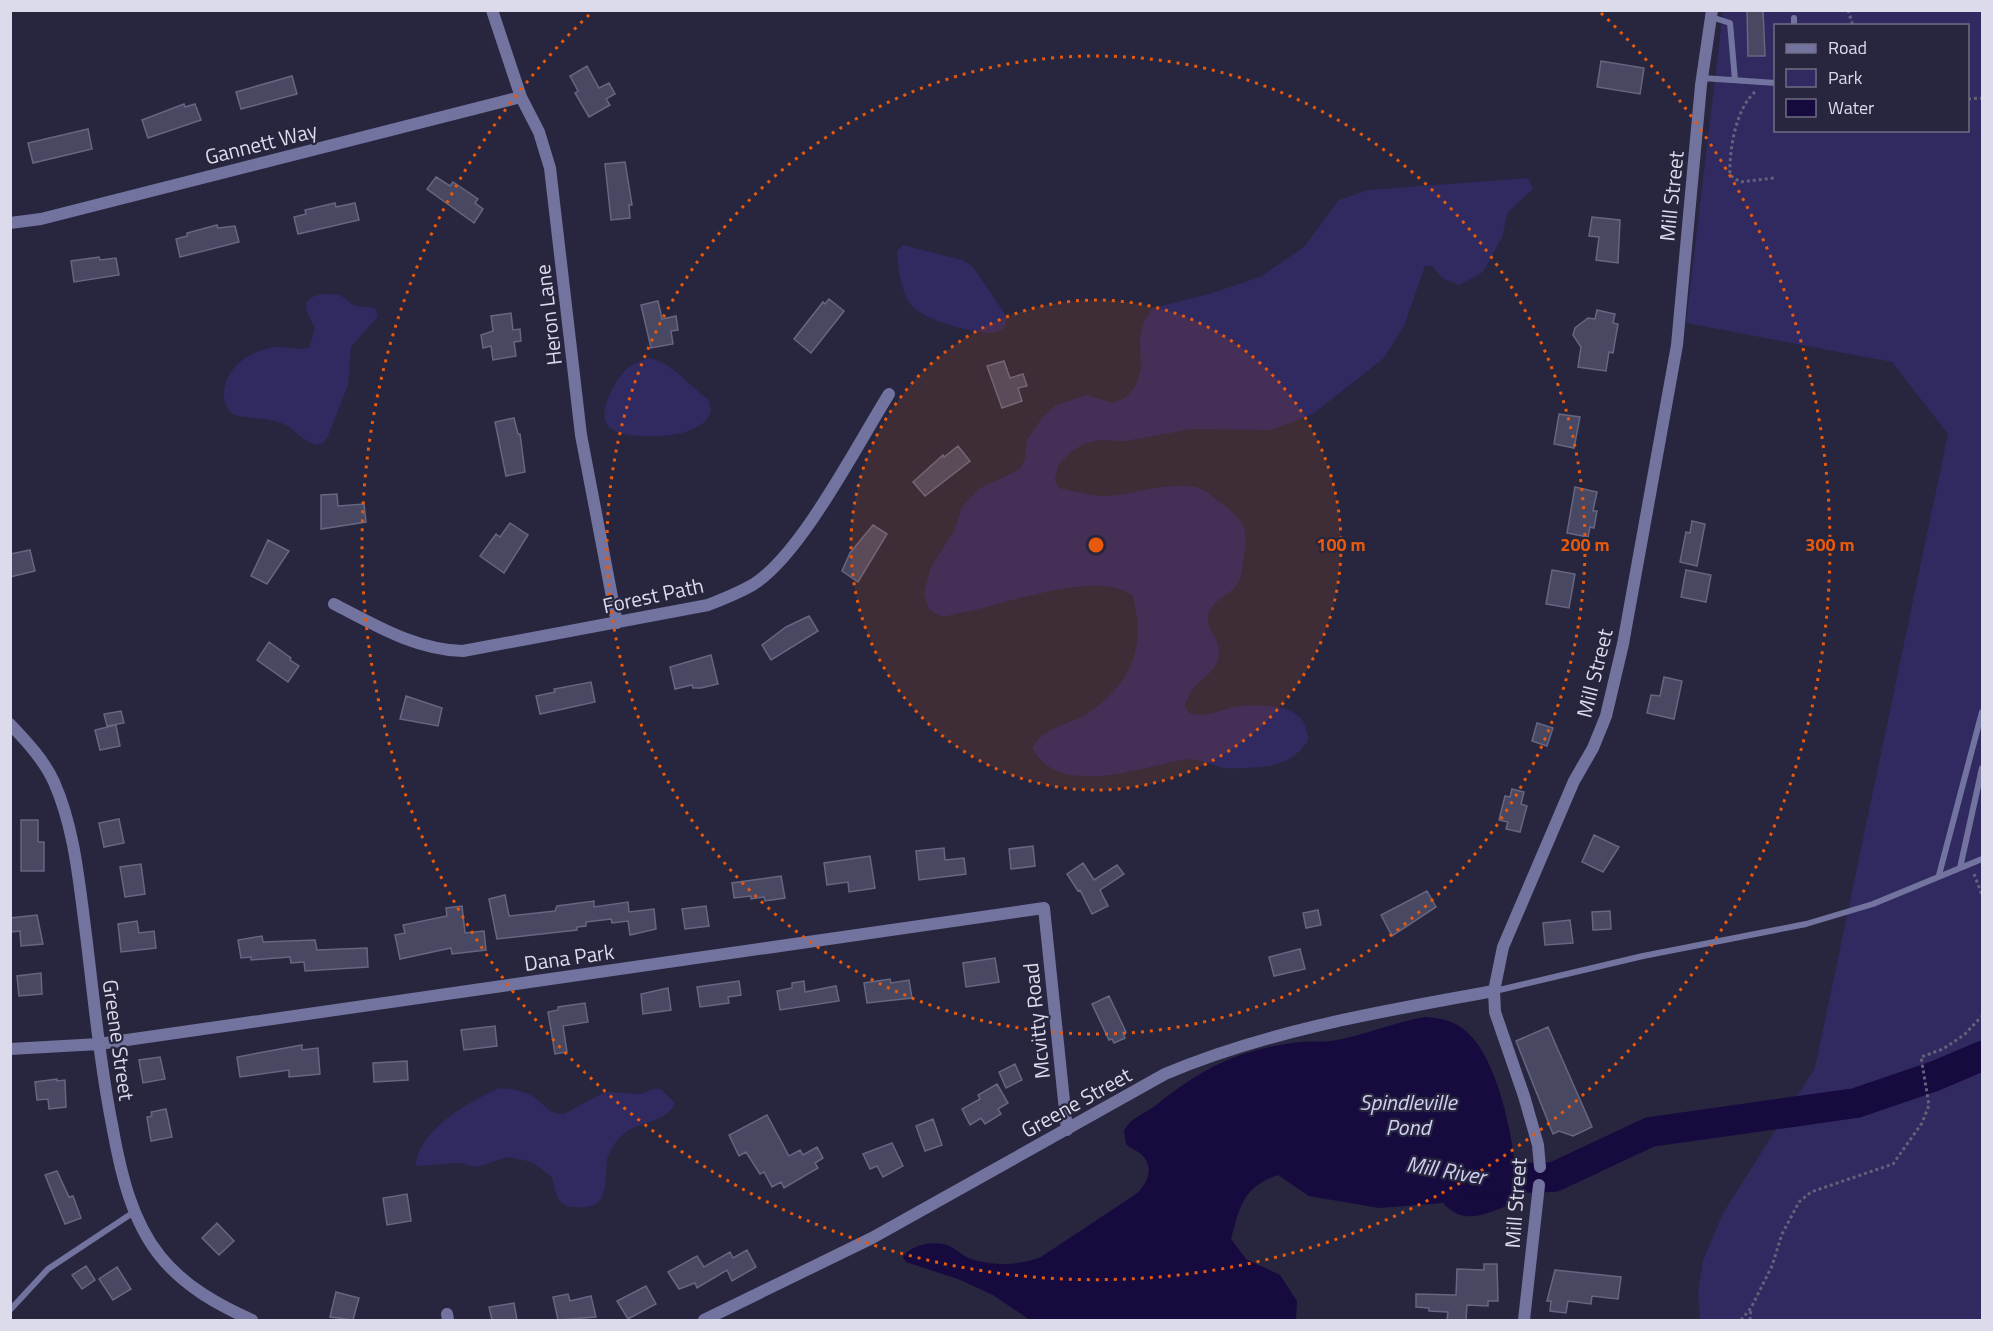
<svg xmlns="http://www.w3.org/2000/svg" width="1993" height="1331" viewBox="0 0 1993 1331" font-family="'Titillium Web',sans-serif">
  <rect width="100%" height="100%" fill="#27263e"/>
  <path fill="#302a61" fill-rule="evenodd" d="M1723,11H1982V1320H1700L1698,1292L1703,1261L1723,1213L1815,1068L1948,434L1892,362L1686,323ZM1776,26H1968V130H1776Z
    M1528,178L1533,189L1508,212L1502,237L1483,272L1459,285L1442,278L1432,266H1425L1404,326L1384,358L1313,414L1271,430L1192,429L1125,441L1100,440L1084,444L1071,452L1058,465L1055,480L1059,488C1075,491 1093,497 1109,496C1138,494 1165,482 1195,487C1205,489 1210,495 1218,501C1245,521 1249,527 1243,561C1242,570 1241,580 1235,587C1227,596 1214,600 1209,612C1203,627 1221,639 1219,655C1216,678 1192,677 1185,706L1189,713C1208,719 1223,708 1241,706C1258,705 1292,704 1303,721C1306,726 1307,734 1309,739C1293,764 1273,767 1246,768C1238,768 1230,769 1223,768C1208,764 1198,757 1182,760C1141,767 1059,799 1032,748C1049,722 1069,727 1090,712C1132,682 1146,647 1133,596C1098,568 1004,605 964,612C958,613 947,617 941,616C938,615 932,611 929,609L924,594L931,567L954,531L962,507L979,489L1020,469L1025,459L1027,440L1042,418L1056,405L1087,395L1113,403L1125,398L1135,387L1141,370L1140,338L1144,321L1153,308L1209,294L1260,277L1304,247L1339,200L1368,190Z
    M903,245L962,260L973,267L1005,314L1006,325C1004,327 1002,330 999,331C983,338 921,319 911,305C901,292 898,267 897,251Z
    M324,294L340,295L355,306L375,308L378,316L351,347L348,385L328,436L323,443L316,445C301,441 294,427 281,423C267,417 249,419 235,415C229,413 224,403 224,396C223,368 251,349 277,347C288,347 298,350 309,348L315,328C306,310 297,298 324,294Z
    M651,358C676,366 689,386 709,400L711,411C709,417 706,422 700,425C684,436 661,437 642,436C606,435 595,422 613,388C622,371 631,362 651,358Z
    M499,1088C511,1089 521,1090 532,1096C544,1103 548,1114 564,1114L605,1092L640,1094L654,1089H661L675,1103C665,1124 641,1120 625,1133C617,1139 609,1150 607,1160C604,1184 611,1211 574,1207C556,1206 556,1192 552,1177L532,1162L508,1157L477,1167L459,1163L416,1166C418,1129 470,1102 499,1088Z"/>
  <path fill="#160a3f" d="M1425,1017C1441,1018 1456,1021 1468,1033C1498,1061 1513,1136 1516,1176C1516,1185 1514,1195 1512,1204C1486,1213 1465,1227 1443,1203L1379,1208L1309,1196L1278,1175C1243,1187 1240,1206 1231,1239L1246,1259L1280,1275L1297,1301L1296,1320H1030L993,1295L958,1279L906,1262L903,1257C911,1244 936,1240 949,1246C960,1251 965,1259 978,1261C1000,1266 1020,1265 1041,1257L1136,1194C1147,1185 1155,1167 1142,1155C1137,1150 1131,1149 1126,1144L1124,1131C1130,1118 1144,1114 1155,1106C1204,1067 1237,1050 1300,1042C1310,1041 1321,1042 1332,1041C1363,1036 1394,1022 1425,1017Z"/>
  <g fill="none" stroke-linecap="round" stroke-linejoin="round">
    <path stroke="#160a3f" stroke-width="30" d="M1475,1179L1554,1177L1650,1132L1856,1103L1935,1076L1982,1056"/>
  </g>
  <path fill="#484863" stroke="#666682" stroke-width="1.5" d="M1747,10H1763L1765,56H1748Z
    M1601,61L1644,68L1640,94L1597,87Z
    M587,66L599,88L609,83L615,94L606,99L610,105L589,117L575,93L578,91L570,76Z
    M292,76L297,94L241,109L236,92Z
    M184,104L185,107L195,104L201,120L148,138L142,120Z
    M88,129L92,149L33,163L28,143Z
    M625,162L632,205H629L630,218L611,220L605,164Z
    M436,177L450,186L453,182L478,199L475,203L483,209L474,223L427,189Z
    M335,203L336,207L355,203L359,220L298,234L294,217L306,214L305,210Z
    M1592,217L1620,220L1618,263L1596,260L1599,237L1589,236Z
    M217,225L218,228L235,226L239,242L180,257L176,239L187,236V233Z
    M99,257L100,260L116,258L119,275L74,282L71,261Z
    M829,299L844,311L811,353L794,339L823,302L825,304Z
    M658,301L662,319L676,316L678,330L671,331L673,344L651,348L641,305Z
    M1597,310L1615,314L1613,323L1618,324L1613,353L1609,352L1606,371L1578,367L1581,347L1573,335L1575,328L1588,318L1595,319Z
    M511,313L513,330L520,329L521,341L514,342L516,356L493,360L491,346L483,348L481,335L493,331L491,316Z
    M1004,361L1010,378L1023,374L1027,386L1018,388L1022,401L1002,408L987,366Z
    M1559,414L1580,417L1574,448L1554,444Z
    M514,418L518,434H520L525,472L506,476L495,422Z
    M958,446L970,461L925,496L913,482L943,455L944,457Z
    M1575,487L1597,492L1593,511H1597L1594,528L1590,527L1588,537L1567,533Z
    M337,494L338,506L364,504L366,522L321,529V495Z
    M1692,521L1705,524L1697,566L1680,562L1686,532L1690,533Z
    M510,523L528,535L504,573L480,556L496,534L500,537Z
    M873,525L887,534L858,582L842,571L850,553Z
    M268,540L289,551L267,584L251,576Z
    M30,550L35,571L10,577V554Z
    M1552,570L1575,574L1569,608L1546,604Z
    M1686,570L1711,575L1706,602L1681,597Z
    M809,616L818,631L771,660L762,645L786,627Z
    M269,642L291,658L290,660L299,666L288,682L257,660Z
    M711,655L718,684L701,688H693L692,685L675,689L670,667Z
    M1664,677L1682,681L1674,719L1647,713L1651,695L1660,696Z
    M591,682L595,702L540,714L536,696L555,692L554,689Z
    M406,696L442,708L438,726L400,719Z
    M121,711L124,723L107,726L104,714Z
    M1537,723L1553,728L1547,746L1532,741Z
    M116,725L120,746L100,750L95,730Z
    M1512,789L1524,792L1521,804L1527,806L1520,832L1506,829L1508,822L1499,820L1505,796L1510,797Z
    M119,819L124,843L104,847L99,823Z
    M21,820H38V842H44V871H21Z
    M1594,835L1619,847L1603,872L1582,862Z
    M1033,846L1035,866L1011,869L1009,849Z
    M944,848L945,860L964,858L966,874L919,880L916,851Z
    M870,856L875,888L849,892L848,882L827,885L824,863Z
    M1083,863L1094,880L1117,865L1124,874L1100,890L1108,906L1092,914L1080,890L1078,891L1067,874Z
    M141,864L145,894L125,897L120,867Z
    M781,876L785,898L765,901L764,897L751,899V896L734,898L732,883Z
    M1427,891L1436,907L1392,936L1381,915Z
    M505,895L509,916L555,911L557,906L594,901V907L628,902L629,912L654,909L656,929L630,935L628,921L612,923L611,919L586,922V926L577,927V930L497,939L489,899Z
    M462,906L465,933L484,931L486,950L452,954L451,948L400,959L395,935L405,933L403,925L447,916L446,908Z
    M706,906L709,926L685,929L682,909Z
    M1318,910L1321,925L1306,928L1303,913Z
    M1610,911L1611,929L1593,930L1592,912Z
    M37,915L43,944L21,946L20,931L10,932V918Z
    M1570,920L1573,943L1545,945L1543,923Z
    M137,921L139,933L154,931L156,948L121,952L118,924Z
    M262,936L263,942L315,940L317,950L367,948L368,967L305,971L304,962L291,963L290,957L251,960V957L241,958L238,940Z
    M1300,949L1305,969L1274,976L1269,957Z
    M995,958L999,982L966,987L963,963Z
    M41,973L42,994L19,996L17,976Z
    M890,979L891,983L909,980L912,998L867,1003L864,983Z
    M739,981L741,995L728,997L729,1003L700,1007L697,987Z
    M804,981L805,992L836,986L839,1001L780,1010L777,991L792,988V983Z
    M668,988L671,1010L643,1014L641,994Z
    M1109,996L1126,1032L1123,1033L1125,1038L1114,1043L1112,1039L1109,1040L1092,1004Z
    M585,1003L588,1022L563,1026L567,1052L555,1054L548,1012L558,1010V1007Z
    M495,1026L497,1046L464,1050L461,1030Z
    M1548,1027L1592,1127L1573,1136L1559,1131L1553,1134L1516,1041Z
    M302,1045V1050L318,1048L320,1074L289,1077V1070L240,1077L237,1057Z
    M160,1057L165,1079L143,1083L139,1060Z
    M407,1061L408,1080L374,1082L373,1063Z
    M1015,1064L1022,1080L1006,1088L999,1072Z
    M57,1079V1081L65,1080L66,1107L49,1109L48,1099L37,1100L35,1082Z
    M997,1084L1008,1103L998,1109L1001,1114L985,1124L981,1118L970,1125L962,1109L980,1099L978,1095Z
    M166,1109L172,1137L151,1141L147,1117L152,1116L151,1112Z
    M767,1115L789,1156L800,1150L803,1155L817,1147L823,1158L815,1163L818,1168L784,1188L781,1182L772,1187L764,1172L760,1174L746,1152L739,1156L729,1135Z
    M933,1119L942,1145L925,1151L916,1126Z
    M892,1143L903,1166L883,1177L877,1166L870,1169L863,1154Z
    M57,1171L69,1197L73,1196L81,1218L65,1224L45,1175Z
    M407,1194L411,1221L387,1225L383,1198Z
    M217,1223L234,1241L219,1255L202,1238Z
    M747,1250L756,1267L732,1281L727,1270L697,1288L695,1283L679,1289L668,1272L697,1256L704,1267L730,1252L733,1258Z
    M1484,1264H1497L1498,1301H1488V1306L1467,1305L1466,1320H1447L1448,1312L1429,1311V1308L1416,1307V1294L1456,1295L1457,1269L1484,1270Z
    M86,1266L95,1280L82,1289L72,1275Z
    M117,1267L131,1289L113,1300L99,1279Z
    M1555,1270L1621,1277L1618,1299L1592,1296L1591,1304L1568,1301L1566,1313L1550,1311L1551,1301H1547Z
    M646,1286L656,1304L628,1319L617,1301Z
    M336,1292L359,1298L353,1320L330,1317Z
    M568,1294L570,1301L591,1296L596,1317L558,1320L553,1297Z
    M514,1303L517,1320H492L489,1307Z"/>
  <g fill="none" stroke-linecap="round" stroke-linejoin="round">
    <path stroke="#636278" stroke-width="3" stroke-dasharray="3 3" stroke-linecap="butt" d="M1848,10L1853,26
      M1755,92C1736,108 1729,150 1730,175L1740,182L1774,178
      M1968,99L1982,98
      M1974,874L1982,895
      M1741,1320L1751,1308L1772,1266L1782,1234L1799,1202L1811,1192L1893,1164L1922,1123L1929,1105L1921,1057L1943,1049L1964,1035L1982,1016
      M1750,1320L1751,1309"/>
    <path stroke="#7373a0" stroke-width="6" d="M1711,17L1730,23L1735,80
      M1794,26V18
      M1702,78L1776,83
      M1960,868L1982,768
      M1939,875L1982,712
      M1495,991L1643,956L1806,924L1873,904L1982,859
      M10,1310L48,1269L134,1212"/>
    <path stroke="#7373a0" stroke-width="12" d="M492,10L521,97L539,132L550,168L581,435L617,623
      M10,223L41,219L521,97
      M334,604C375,625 416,650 463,651L708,605C723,599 739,593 754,584C802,553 857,445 889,394
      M99,1044L1044,908L1067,1130
      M447,1314L448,1320"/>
    <path stroke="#7373a0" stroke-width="12" d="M10,724C27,742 44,760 54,782C73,825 78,873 84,919C93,989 99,1060 113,1130C121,1174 132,1221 160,1256C184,1286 218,1305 252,1320
      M10,1049L99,1044
      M1540,1167L1538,1145L1524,1096L1495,1012L1494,991L1503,947L1574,781L1593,748L1606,716L1623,644L1677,345L1701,85L1712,10
      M704,1320L872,1238L1165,1074C1269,1030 1383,1011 1494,991
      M1524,1320L1539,1185"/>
  </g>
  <circle cx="1096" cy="545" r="245" fill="#e8590c" fill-opacity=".12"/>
  <g fill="none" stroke="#e8590c" stroke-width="3" stroke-dasharray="3 6">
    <circle cx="1096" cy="545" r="245"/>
    <circle cx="1096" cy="545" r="489"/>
    <path d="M1601 13A734 734 0 1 1 591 13"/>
  </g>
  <g text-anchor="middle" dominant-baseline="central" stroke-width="4.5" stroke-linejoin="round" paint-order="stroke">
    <g font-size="21" fill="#dbdbec" stroke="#27263e">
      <text transform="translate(261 143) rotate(-14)">Gannett Way</text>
      <text transform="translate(1671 196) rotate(-84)">Mill Street</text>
      <text transform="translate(548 315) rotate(-97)">Heron Lane</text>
      <text transform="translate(653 595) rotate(-12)">Forest Path</text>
      <text transform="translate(1594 673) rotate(-76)">Mill Street</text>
      <text transform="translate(569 957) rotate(-8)">Dana Park</text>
      <text transform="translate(1036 1021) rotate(-96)">Mcvitty Road</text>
      <text transform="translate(119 1040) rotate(82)">Greene Street</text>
      <text transform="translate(1076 1102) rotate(-29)">Greene Street</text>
      <text transform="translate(1515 1203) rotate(-86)">Mill Street</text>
    </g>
    <g font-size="22" font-style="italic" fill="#cfcff3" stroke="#27263e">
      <text x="1408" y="1102">Spindleville<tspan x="1408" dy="25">Pond</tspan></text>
      <text transform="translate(1446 1170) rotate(10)">Mill River</text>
    </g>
  </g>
  <circle cx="1096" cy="545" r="9" fill="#e8590c" stroke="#27263e" stroke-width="3"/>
  <g font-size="18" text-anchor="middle" font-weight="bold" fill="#e8590c" stroke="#27263e" stroke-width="4.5" stroke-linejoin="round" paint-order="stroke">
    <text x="1341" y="551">100 m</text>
    <text x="1585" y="551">200 m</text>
    <text x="1830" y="551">300 m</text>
  </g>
  <rect width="1993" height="1331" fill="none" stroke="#dbdbec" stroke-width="24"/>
  <rect x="1774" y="24" width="195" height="108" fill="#27263e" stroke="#6f6e84" stroke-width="1.5"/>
  <rect x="1786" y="44" width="30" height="9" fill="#7373a0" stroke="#6f6e84" stroke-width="1.5"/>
  <text x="1828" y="54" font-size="18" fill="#dbdbec">Road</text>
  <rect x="1786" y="69" width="30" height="18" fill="#302a61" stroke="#6f6e84" stroke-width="1.5"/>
  <text x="1828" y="84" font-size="18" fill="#dbdbec">Park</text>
  <rect x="1786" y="99" width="30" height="18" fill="#160a3f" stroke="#6f6e84" stroke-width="1.5"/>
  <text x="1828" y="114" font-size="18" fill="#dbdbec">Water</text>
</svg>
